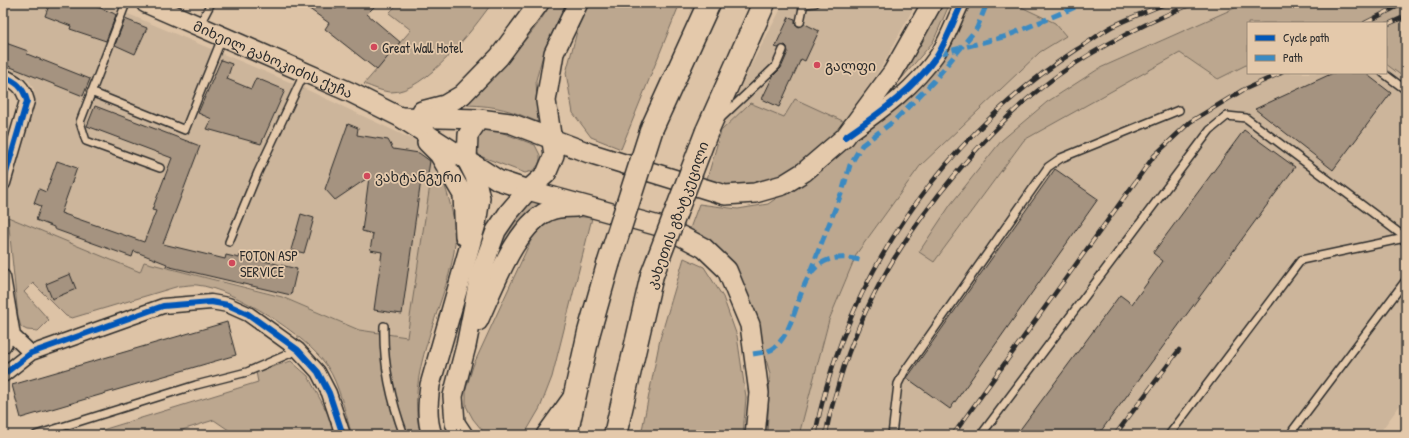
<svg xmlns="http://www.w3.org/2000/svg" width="1409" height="438" viewBox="0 0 1409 438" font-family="'Patrick Hand','Noto Sans Georgian',sans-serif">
  <rect width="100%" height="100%" fill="#ddc3a6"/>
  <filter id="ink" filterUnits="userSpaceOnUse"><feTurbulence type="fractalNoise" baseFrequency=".025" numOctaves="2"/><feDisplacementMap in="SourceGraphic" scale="8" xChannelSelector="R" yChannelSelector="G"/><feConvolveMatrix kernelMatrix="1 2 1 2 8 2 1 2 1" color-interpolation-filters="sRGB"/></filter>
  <g filter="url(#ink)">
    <path fill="#ccb59b" d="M3,3H102L299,86L416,141L433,155L449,181L430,185L407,337L359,330L282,297L248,287L144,262L140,272L8,217L6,202L8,186L34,97V90L30,82L23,76L3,67Z
      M784,3H916L885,61L845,122L784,118L749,103L721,131L749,69Z
      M1013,3H1246L1100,68L1047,102L1002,140L919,251L934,262L1024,140L1180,53L1218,79L1248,64V73H1386V64L1406,79V397L1378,435H799L829,320L857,253L920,166L1040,52L1066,36L1055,23Z"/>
    <path fill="#bca78f" stroke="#74695d" d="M399,3H492C474,28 425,93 391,92C383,92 372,87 364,84L411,30L389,13Z
      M551,3H566L543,55L536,80L538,122C510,110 498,106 467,105L464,100C495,71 531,41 551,3Z
      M589,3H680L621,149L591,137L573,113L566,73L579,24Z
      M941,3H950L933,42L896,85L893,82Z
      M972,3H1013L1055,23L1066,36L1040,52L920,166L857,253L829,320L799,435H767L770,374L755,318L689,231L699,204L738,209L768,204L812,174L856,137L909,98L941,59Z
      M1246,3H1406V79L1386,64V23H1248V64L1218,79L1180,53L1024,140L934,262L919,252L951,204L1002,140L1047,102L1100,68Z
      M795,99L845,122L835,136L781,180L758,185L732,186L707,179L721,131L750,103L784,117Z
      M490,128L535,145L540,155C541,165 535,171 525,173L480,156C473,148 475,141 480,132Z
      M444,183C451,205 458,228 454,252C444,310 403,376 421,435H352C345,413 340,386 327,366C306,335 235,289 197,285C192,284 185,286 179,286L72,318L66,316L33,283L24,292L49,320L38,331L27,330L21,327L18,317L8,217L140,272L144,262L282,297L359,330L407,337L430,185Z
      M524,198L540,203C507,232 498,265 481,305L497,238Z
      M575,216L592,218L552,377L540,408L526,432L521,435H486L473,419L466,406V389L473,366L532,238L550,220Z
      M684,258L704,267L723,297L737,336L746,397L743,435H641L660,339Z
      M291,361L308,376L329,416L333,435H236L214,420L166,435H86L258,382L256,372Z"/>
    <path fill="#a59380" stroke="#2b2b2b" d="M50,3H87L113,13L116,15L106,41L70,29L71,26L45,16Z
      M301,3H329L336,9L341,3H378L367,14L400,42L377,70L325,29L329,23Z
      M789,17L795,19V24L799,27L805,24L819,31L805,61L801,59L779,107L762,99L773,76L781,68L788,52L787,47L785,45L778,48L775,47Z
      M125,19L147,28L135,54L115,45Z
      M3,42L28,51L27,54L90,79L83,96L3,64Z
      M221,60L232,64L227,79L251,89L256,78L285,90L261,144L207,129L212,119L198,113Z
      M1333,73H1365L1391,93L1333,170L1255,109Z
      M95,106L200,146L163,244L225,259L226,255L239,258L240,255L297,269L291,295L166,266L167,264L134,251L132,257L54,229V227L36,220L41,206L34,203L39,189L46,192L57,161L77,168L61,213L144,242L156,211L152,210L172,158L87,126Z
      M348,124L358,128L357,135L388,140L393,149L419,153L430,161L427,181L421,180L402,314L374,310L382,252L370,250L373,234L362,231L369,177L335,200L325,189Z
      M1244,130L1295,167L1098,435H1016L1120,295L1132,304L1163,261L1153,253Z
      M1055,169L1098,199L950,409L907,378Z
      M301,214L314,218L304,253L291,250Z
      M70,274L76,289L52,299L46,284Z
      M227,322L236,355L21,418L12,385Z"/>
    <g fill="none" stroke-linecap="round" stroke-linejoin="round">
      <defs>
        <path id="lane" d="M126,3L80,122L86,141L160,168
          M804,4L815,3
          M800,22L804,3
          M199,26L211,3
          M1383,73L1406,90
          M91,92L185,130L222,38
          M722,117L776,66L783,50
          M229,242L258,172L304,74
          M384,326C383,364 391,400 404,435
          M3,349L6,348L13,336
          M1293,430L1406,280
          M36,435L196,385L247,372L298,350
          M892,435L898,384L904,372L1048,167L1061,158L1179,110
          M981,435L1210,130L1227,116L1246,118L1406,238
          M1169,435L1301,260L1405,238"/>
        <path id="street" d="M3,76C16,82 23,86 27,101L3,183
          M854,131C885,109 915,87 937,55C947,40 954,20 962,3
          M3,277L13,336L31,353
          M3,375L31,353L163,306L211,302L228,305L248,314L298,350L318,372L329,393L343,435"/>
        <g id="secondary">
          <path id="s1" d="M146,3L352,93L400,117L498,180L528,190L666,228L704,248L727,270L750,325L759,393L755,435"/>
          <path d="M422,111L445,105L462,95L499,57L539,3"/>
          <path d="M401,117L479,119L510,123L589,153L725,195L755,193L783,185L804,172L845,137L893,72L932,3"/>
          <path d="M427,142L439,154L463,195L465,236"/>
          <path d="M478,321C493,289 518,218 554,209C561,207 569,207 576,207"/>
          <path d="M432,435C426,418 428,402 430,385L476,224L480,198L475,176L467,160L468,135L479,119"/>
          <path d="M463,435L455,423L453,396L466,346L480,275L496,231L509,212L528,190L546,174L554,155L546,101L554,53L578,3"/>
          <path d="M546,435L574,396"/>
        </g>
        <path id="highway" d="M652,128L709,3
          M707,131L764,3
          M566,435L589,332L608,265
          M615,435L652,275"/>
      </defs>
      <use href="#lane" stroke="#2b2b2b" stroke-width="10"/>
      <use href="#street" stroke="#2b2b2b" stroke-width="17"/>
      <use href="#secondary" stroke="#2b2b2b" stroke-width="22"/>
      <use href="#highway" stroke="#2b2b2b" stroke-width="25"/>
      <use href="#lane" stroke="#e4c9ab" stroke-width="7"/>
      <use href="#street" stroke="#e4c9ab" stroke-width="14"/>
      <use href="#secondary" stroke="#e4c9ab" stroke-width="19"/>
      <use href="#highway" stroke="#e4c9ab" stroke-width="22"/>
      <defs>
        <path id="rail" d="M1365,23L1404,3
          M1386,25L1406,16
          M815,435C845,278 943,137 1076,50C1088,43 1099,34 1111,27C1129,18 1148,11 1167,3
          M826,435C828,417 834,400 839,382C863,301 904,235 958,171C983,141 1010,112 1041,88C1086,52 1141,25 1194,3
          M953,435L1154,156L1190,122L1243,90L1281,73
          M1115,435L1179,350"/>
      </defs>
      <use href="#rail" stroke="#2b2b2b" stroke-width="4.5"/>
      <use href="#rail" stroke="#e4c9ab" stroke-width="3" stroke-dasharray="9" stroke-linecap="butt"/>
      <defs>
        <path id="highway-bridge" d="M608,265L652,128
          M652,275L707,131"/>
      </defs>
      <use href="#highway-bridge" stroke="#2b2b2b" stroke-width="25" stroke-linecap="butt"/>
      <use href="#highway-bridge" stroke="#e4c9ab" stroke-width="22"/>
      <path stroke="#3a8ac2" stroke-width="5" stroke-dasharray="10 5" stroke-linecap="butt" d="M938,54L1007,36L1085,3
        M810,272L843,189L850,165L862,145L894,121L933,82L977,28L987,3
        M753,354C759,353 769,352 774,348C808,319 790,244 860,260"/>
      <defs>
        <path id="cycleway" d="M3,76C16,82 23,86 27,101L3,183
          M845,137C879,113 913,90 937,56C947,40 954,20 962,3
          M3,375L31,353L163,306L211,302L228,305L248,314L298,350L318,372L329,393L343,435"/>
      </defs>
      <use href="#cycleway" stroke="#e4c9ab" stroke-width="8"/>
      <use href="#cycleway" stroke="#0057b8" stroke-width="6"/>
    </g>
  </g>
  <g fill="#d1495b" stroke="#e4c9ab" stroke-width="1.5">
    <circle cx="374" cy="47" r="4"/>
    <circle cx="817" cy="65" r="4"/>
    <circle cx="367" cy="176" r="4"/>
    <circle cx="232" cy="263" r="4"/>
  </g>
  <g text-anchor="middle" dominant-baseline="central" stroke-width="3.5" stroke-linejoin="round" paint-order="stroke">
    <g font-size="14" fill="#2b2b2b" stroke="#e4c9ab" text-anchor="start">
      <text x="382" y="47">Great Wall Hotel</text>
      <text x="825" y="65">გალფი</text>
      <text x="375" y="176">ვახტანგური</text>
      <text x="240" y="255">FOTON ASP<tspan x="240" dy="16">SERVICE</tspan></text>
    </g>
    <g font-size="14" fill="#2b2b2b" stroke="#e4c9ab">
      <text stroke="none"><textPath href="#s1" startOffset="139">მიხეილ გახოკიძის ქუჩა</textPath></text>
      <text transform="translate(677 215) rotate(-70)">კახეთის გზატკეცილი</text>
    </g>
  </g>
  <rect width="1409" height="438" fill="none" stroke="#e4c9ab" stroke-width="16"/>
  <rect x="8" y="8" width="1393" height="422" fill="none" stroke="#2b2b2b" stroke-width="1.5" filter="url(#ink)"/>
  <rect x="1247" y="22" width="140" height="52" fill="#e4c9ab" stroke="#9a8a78"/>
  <rect x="1255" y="35" width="20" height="6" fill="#0057b8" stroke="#9a8a78"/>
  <text x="1283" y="42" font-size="12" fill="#2b2b2b">Cycle path</text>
  <rect x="1255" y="55" width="20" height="6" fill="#3a8ac2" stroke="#9a8a78"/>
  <text x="1283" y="62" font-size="12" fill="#2b2b2b">Path</text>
</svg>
